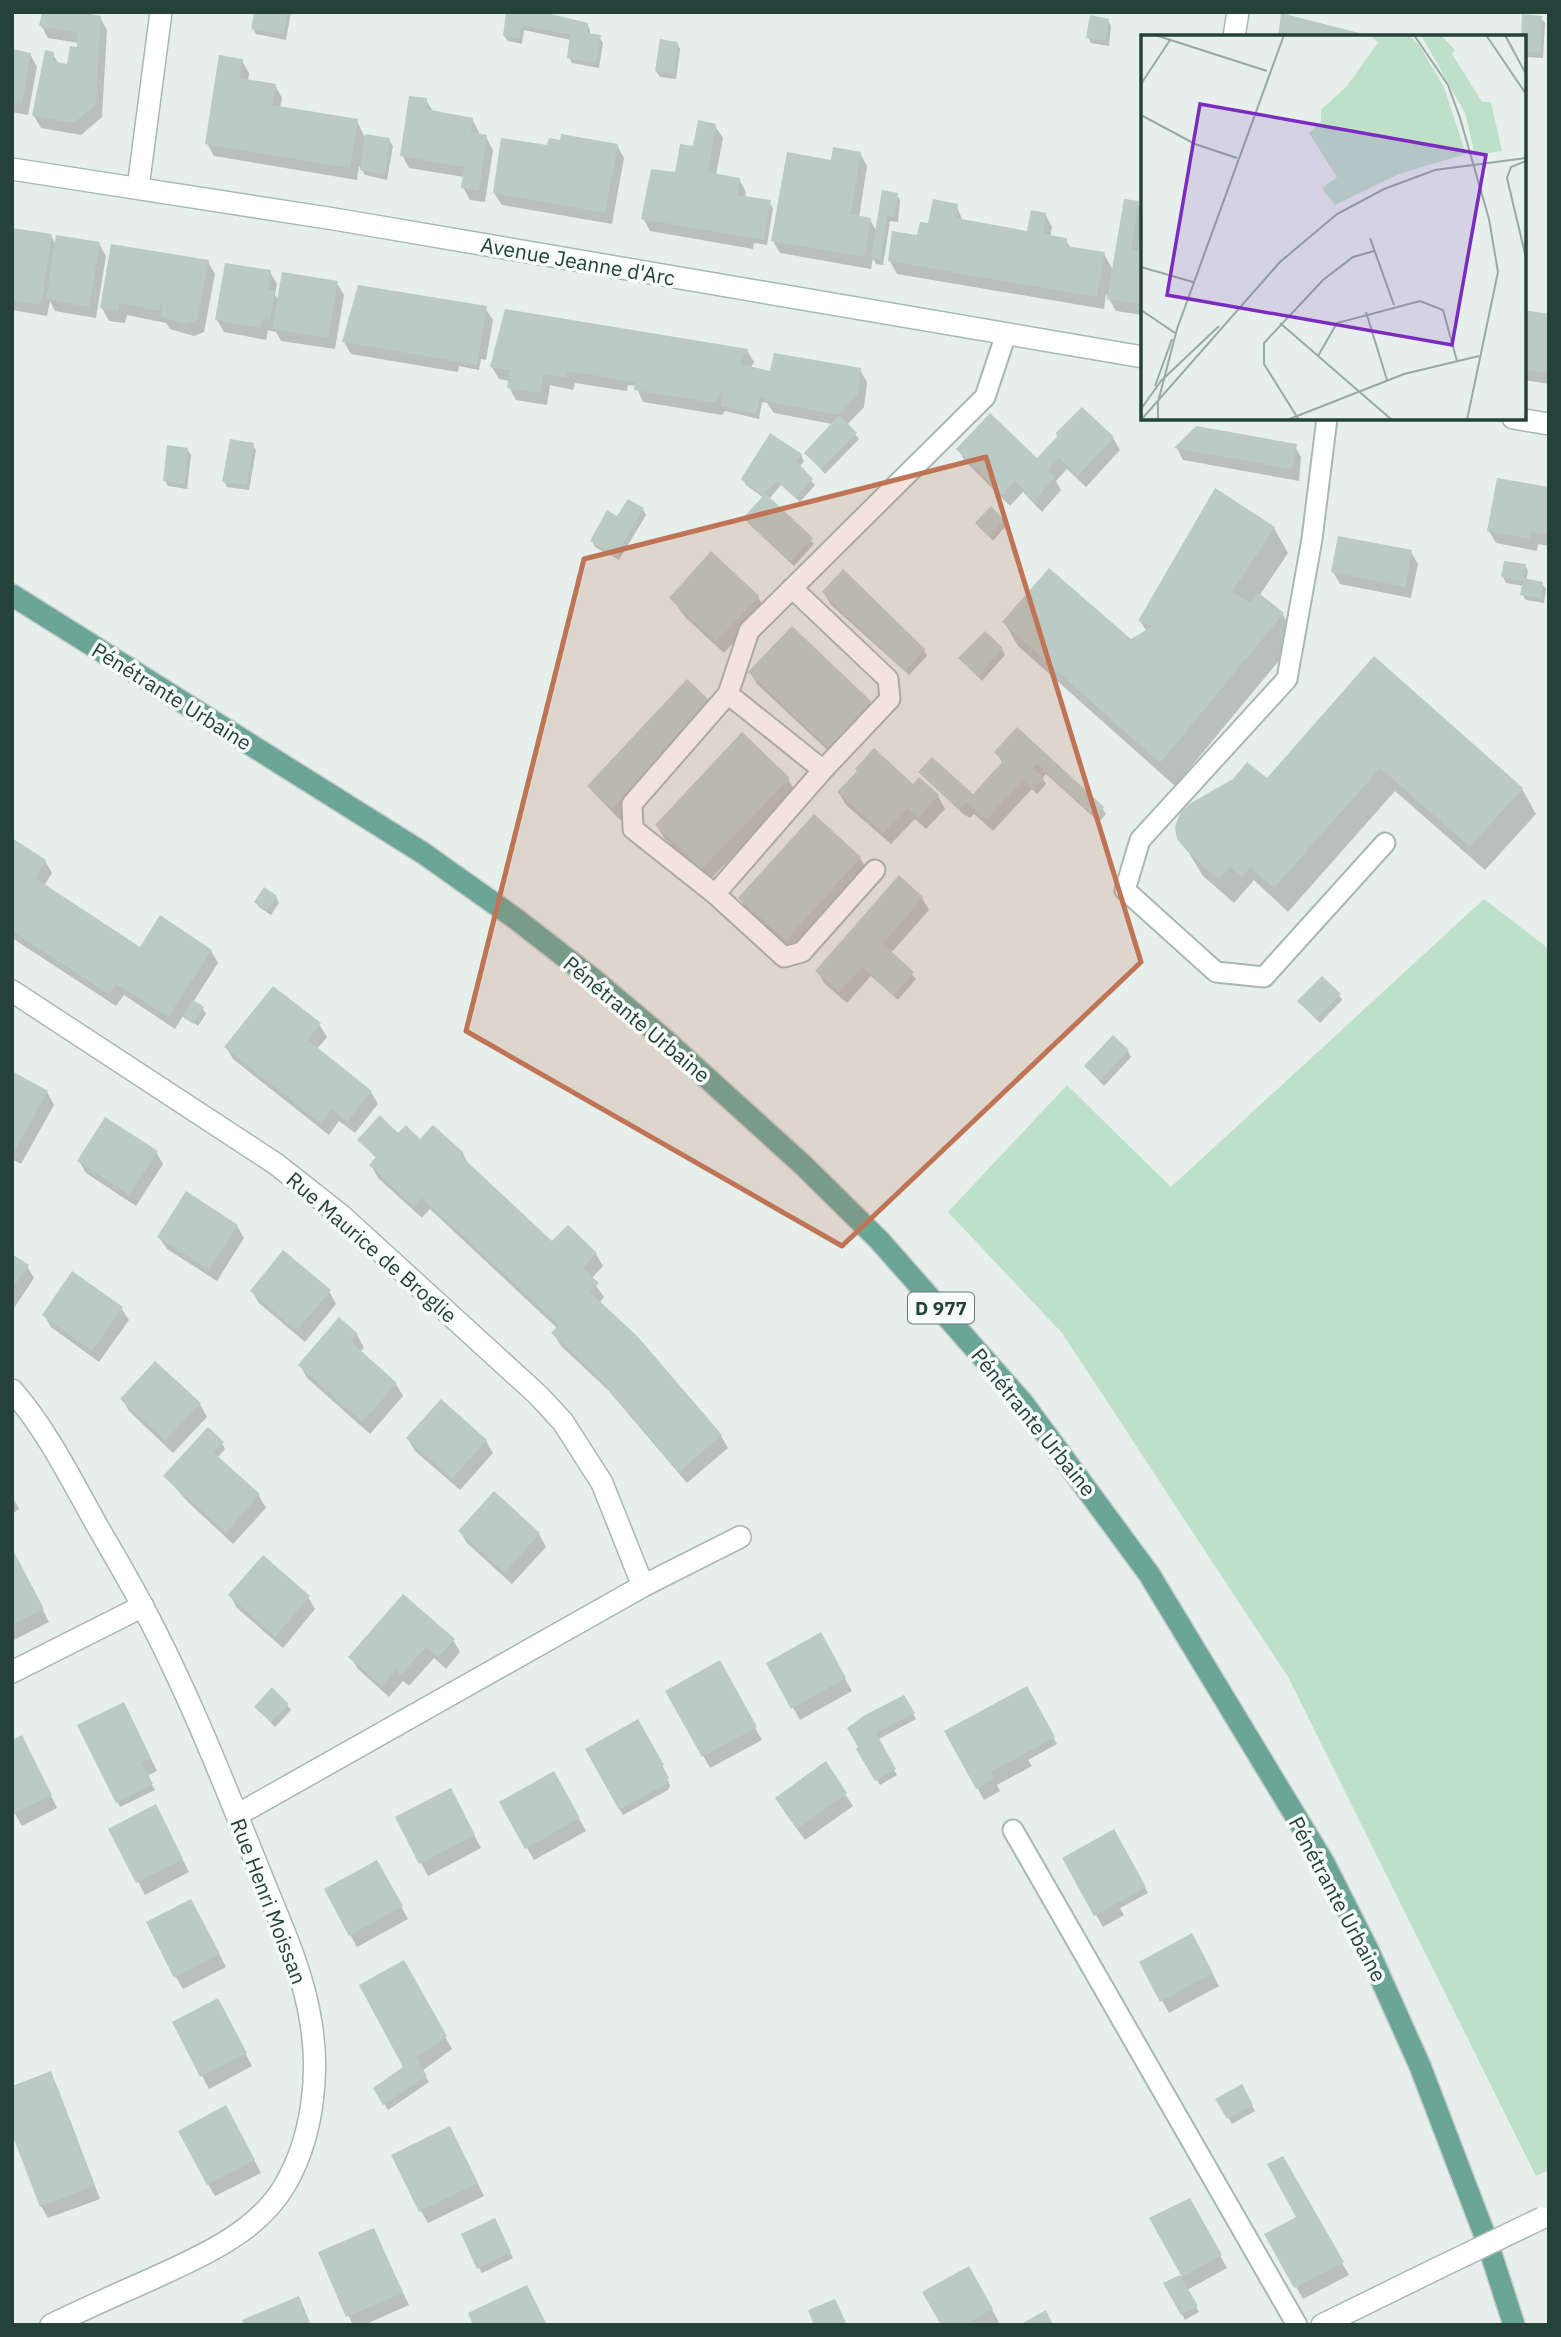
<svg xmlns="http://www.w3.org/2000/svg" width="1561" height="2337" viewBox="0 0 1561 2337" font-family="'IBM Plex Sans',sans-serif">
  <rect width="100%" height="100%" fill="#e6efeb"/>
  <path fill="#bfe0c8" d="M1484,899L1549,949V2170L1536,2176L1288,1677L1062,1333L948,1212L1067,1085L1171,1187Z"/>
  <path fill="#0003" d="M256,12H291L286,40L256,34L253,29Z
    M508,12L587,24L590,30V35L599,37L603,43L599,68L572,63L569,57L571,40L524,30L522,44L508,41L504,36Z
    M100,17L107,30L102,117L81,135L41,128L34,116L52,53L59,64L68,66L79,49V43L48,38L41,25Z
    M1541,18L1545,23L1543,58L1525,57L1524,37Z
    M1108,20L1111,26L1109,46L1091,43L1088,37Z
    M677,43L680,49L676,79L660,77L656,71Z
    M12,51L30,54L37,67L28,115L12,112Z
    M242,61L249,73L248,81L275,85L282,98L280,108L357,121L364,136L389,140L393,146L387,180L365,175L359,166L357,180L214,156L207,143Z
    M426,100L434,113L472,119L479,132L478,136L486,137L493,150L485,202L470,200L463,187L464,177L409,168L402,155Z
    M715,126L723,138L716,175L739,179L746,192L745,198L769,202L773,208L767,245L754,243L753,249L650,231L643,218L694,148Z
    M617,145L624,158L612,224L502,205L494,193Z
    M860,153L867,166L859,218L870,220L877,232L897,195L900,200L898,222L890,221L883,265L876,264L873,258L871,269L780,253L773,241L832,162Z
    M1137,203L1143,212L1139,252L1143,253V315L1116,311L1106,294L1104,309L897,274L890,261L929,226L956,205L963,221L1028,233L1045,214L1052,227L1050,237L1065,239L1071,248L1104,254L1113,270Z
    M12,229L51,236L56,245L99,244L106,256L96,318L55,311L50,301L47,316L12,310Z
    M208,262L215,274L204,332L194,336L170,329L166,323L127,315L125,323L109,321L102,308Z
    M270,272L277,284L275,295L279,300L337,283L344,295L335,349L281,341L276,332L268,330L266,340L224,332L217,320Z
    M485,308L493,320L486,360L481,359L479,370L459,366L458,372L351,354L344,342Z
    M506,311L747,350L754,362L751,368L772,373L860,370L867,382L864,407L847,425L859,439L825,474L806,453L832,424L774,413L767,403L762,402L759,419L725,411L722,415L643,402L636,386L628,385L627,391L575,383L573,390L550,385L547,405L516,400L509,387L510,381L499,379L492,367Z
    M1524,312L1549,316V384L1524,380Z
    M1113,438L1120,450L1086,487L1067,469L1056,481L1061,490L1042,512L1023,492L1010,506L965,461L958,449L1037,461Z
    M252,445L256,450L249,490L227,487L224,481Z
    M1294,445L1301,457L1299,481L1183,460L1177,448Z
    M187,449L191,455L187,489L168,486L165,481Z
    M801,455L804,461L799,467L815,485L800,502L781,485L769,499L814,544L794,566L749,524L745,518L764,498L746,485L743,479Z
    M1549,489V546L1538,544L1537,551L1496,543L1489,531Z
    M643,510L646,515L619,560L595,547L592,541Z
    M1003,521L1006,526L993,541L977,523Z
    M1274,528L1288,553L1259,596L1283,615L1297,639L1175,786L1018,646L1004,622L1131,642L1147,632L1140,621Z
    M1411,552L1418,564L1411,598L1340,584L1333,572Z
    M1525,565L1528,571L1526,581L1542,584L1546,589L1544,603L1526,600L1522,594L1524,586L1506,583L1503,577Z
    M824,593L924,650L927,656L909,675L831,605Z
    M758,597L765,609L724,653L686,618L671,598Z
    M1002,649L1005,655L982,681L961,659Z
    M1374,658L1522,789L1536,814L1485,870L1395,791L1288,912L1254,880L1234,903L1203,876L1178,835L1267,781Z
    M750,672L873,705L839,761L757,684Z
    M717,716L620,820L593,792L589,786Z
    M1017,729L1102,808L1106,814L1099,822L1046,774L1042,778L1046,784L1037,794L1032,789L993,831L974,814L970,818L963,814L920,772L973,796L1003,764L996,752Z
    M788,779L795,791L710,880L664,838L657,826Z
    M913,786L938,796L945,809L926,829L915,819L891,844L846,805L839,793Z
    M12,840L45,861L52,873L44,886L140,949L211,951L218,963L193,1002L203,1009L206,1014L198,1026L186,1017V1020L183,1016L175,1029L124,995L116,1006L12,938Z
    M860,858L867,870L794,951L747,911L740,898Z
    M276,897L279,903L271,915L259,907L256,902Z
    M922,898L929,910L891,953L916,979L898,1000L871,976L847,1003L825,984L817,971Z
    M1339,995L1342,1000L1320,1023L1299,1001Z
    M319,1024L327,1037L317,1049L371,1092L378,1104L355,1133L339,1121L329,1135L233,1059L226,1047Z
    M1128,1051L1131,1057L1104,1086L1086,1067Z
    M12,1073L47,1092L54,1105L21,1164L12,1159Z
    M397,1134L463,1154L470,1167L552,1244L596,1254L603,1266L591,1279L604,1297L599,1303L721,1436L728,1448L687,1483L608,1390L561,1346L554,1334L558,1329L430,1209L422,1218L378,1178L371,1165L377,1159L359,1140Z
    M156,1152L163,1164L136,1206L86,1173L79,1161Z
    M237,1226L244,1238L217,1281L167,1249L159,1237Z
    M12,1256L27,1266L34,1278L12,1311Z
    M252,1291H329L336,1304L305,1342L259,1303Z
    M121,1308L129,1320L99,1362L51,1327L44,1315Z
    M357,1335L364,1348L360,1352L396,1384L403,1396L370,1434L307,1378L300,1365Z
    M155,1363L200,1404L207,1417L173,1453L129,1411L122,1399Z
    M408,1439L486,1441L493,1453L460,1490L415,1451Z
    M222,1443L225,1449L217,1458L259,1496L266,1508L233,1544L188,1502L165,1476Z
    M494,1494L539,1534L546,1547L512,1584L467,1543L460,1531Z
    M12,1496L19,1509L12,1514Z
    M12,1551L49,1622L12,1641Z
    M230,1595L308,1597L315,1609L283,1648L237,1608Z
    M820,1635L852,1691L800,1720L768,1664Z
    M453,1640L460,1652L446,1669L434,1658L409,1686L403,1681L389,1697L358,1669L351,1657Z
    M719,1663L762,1740L710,1768L667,1691Z
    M1026,1688L1057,1744L1028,1760L1032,1766L997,1785L1000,1791L984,1800L947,1732Z
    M904,1697L916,1719L877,1740L897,1775L880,1785L858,1750Z
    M287,1705L291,1710L275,1727L256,1707Z
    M130,1716L157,1771L147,1776L155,1790L120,1807L107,1781Z
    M638,1722L669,1778L667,1779L670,1785L668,1790L623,1815L611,1794Z
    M12,1742L28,1749L57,1808L22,1826L15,1814L12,1815Z
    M825,1764L853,1806L805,1840L784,1811Z
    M553,1774L586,1831L534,1860L501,1803Z
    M457,1803L481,1848L428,1876L397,1818Z
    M162,1819L189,1872L145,1895L111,1829Z
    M1113,1831L1148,1893L1120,1908L1124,1915L1103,1927L1064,1859Z
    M377,1862L408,1919L357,1947L326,1890Z
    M198,1913L226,1967L183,1989L176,1977Z
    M1199,1947L1219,1986L1169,2013L1141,1962Z
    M403,1962L452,2049L422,2071L429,2082L388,2110L375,2089L406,2067Z
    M224,2012L252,2066L209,2089L174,2023Z
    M50,2073L57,2086L100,2199L48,2218L41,2206Z
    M1241,2086L1255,2111L1232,2124L1218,2099Z
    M233,2120L261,2173L215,2196L208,2184Z
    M456,2140L484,2196L428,2223L421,2211Z
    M1282,2159L1349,2275L1303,2299L1267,2235L1298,2218Z
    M1189,2200L1227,2268L1187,2290L1199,2312L1185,2320L1165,2284L1183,2275Z
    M497,2226L513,2258L482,2273L479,2268Z
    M373,2230L409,2305L364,2325H353L320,2253Z
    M968,2268L999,2322L993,2325H943Z"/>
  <path fill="#bbcac4" d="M42,12H80L101,16L96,104L74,123L32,116L45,50L54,52L53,61L67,64L70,46L77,47V33L39,26Z
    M254,12H288L284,35L251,29Z
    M506,12H543L588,23L587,33L601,35L596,63L567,58L570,34L566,33L565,34L522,25L519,39L503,36Z
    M1281,13L1363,34V37H1278Z
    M1522,14L1542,16L1541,53L1524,52V37H1521Z
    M1090,15L1109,19L1106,41L1086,38Z
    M660,39L678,42L674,74L655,71Z
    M12,49L31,53L22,104L12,102Z
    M219,55L243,59L240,78L276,84L272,105L358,119L350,168L205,144Z
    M409,96L427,98L426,109L473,118L471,132L487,135L479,191L461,188L464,167L400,156Z
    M698,120L716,124L708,172L740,178L738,195L771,200L764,240L641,219L651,169L675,172L680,144L693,146Z
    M365,134L390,138L385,175L360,170Z
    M561,134L618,144L605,213L493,193L501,138L547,145L549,138L560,140Z
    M833,147L861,152L851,214L871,218L865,257L771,241L787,152L831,160Z
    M882,190L898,193L895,217L887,216L881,260L871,258Z
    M933,199L958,204L956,218L1027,231L1031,210L1046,213L1043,234L1067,238L1066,246L1105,252L1097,297L888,261L892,231L917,235L920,222L928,223Z
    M1124,199L1139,201L1131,249L1143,251V305L1107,299Z
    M12,228L52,234L41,305L12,300Z
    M56,235L100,242L89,307L46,299Z
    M111,244L209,260L197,320L186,324L161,317L163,303L161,302L159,311L120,303L118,312L100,308Z
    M225,263L271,270L268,290L275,291L270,320L262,319L260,328L215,320Z
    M282,272L338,281L328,338L272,329Z
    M358,285L487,306L477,365L342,342Z
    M505,309L748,349L740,364L770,371L774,353L861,368L858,394L839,415L765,401V398L760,397L756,414L721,406L723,390L715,403L634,390L635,382L568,371L566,378L543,374L541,393L507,388L510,370L490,367Z
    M1524,310L1549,314V373L1524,369Z
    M1082,407L1114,437L1078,476L1059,458L1048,470L1055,477L1034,501L1015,481L1002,495L956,449L990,413L1037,458L1057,437L1056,433Z
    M839,415L857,433L821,469L804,453Z
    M1196,426L1297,444L1292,469L1174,448Z
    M770,433L802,454L796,461L813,479L796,498L777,481L765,493L813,538L790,562L743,518L763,496L741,479Z
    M230,439L254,443L247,485L222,482Z
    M167,445L188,448L185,484L163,481Z
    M1497,478L1549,487V535L1532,532L1530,539L1487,531Z
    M1215,488L1275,527L1232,592L1250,603L1259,593L1284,613L1160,763L1002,622L1049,568L1131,639L1153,626L1138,621Z
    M628,499L644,508L616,556L590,541L607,510L617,516Z
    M991,506L1004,520L989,537L975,523Z
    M1338,536L1412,550L1405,587L1331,572Z
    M711,551L759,596L716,642L669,598Z
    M1504,561L1526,564L1523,578L1543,582L1541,598L1520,595L1523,581L1501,577Z
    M843,569L925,649L905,671L822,592Z
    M792,626L874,704L831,750L748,672Z
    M985,631L1003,648L978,677L958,658Z
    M1374,656L1523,788L1470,847L1380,768L1274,888L1250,867L1242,877L1230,867L1219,880L1187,851L1177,839L1175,827L1180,813L1191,803L1233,779L1247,762L1267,778Z
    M687,679L711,702L612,809L587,786Z
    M1017,727L1104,807L1095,817L1037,764L1033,768L1044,778L1033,790L1023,780L986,820L966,802L959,810L918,772L932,757L973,794L1003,761L994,752Z
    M742,732L790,778L702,869L655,825Z
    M874,748L913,784L919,777L939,795L918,818L907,808L883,833L837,792L857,771L855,769Z
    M814,814L861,857L786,940L738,898Z
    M12,838L46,860L35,878L140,947L160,915L212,950L168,1017L116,984L109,995L12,931Z
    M899,875L923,897L883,944L914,972L894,996L862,967L839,992L815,971Z
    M264,887L277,896L267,911L254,902Z
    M1322,976L1341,994L1316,1019L1297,1001Z
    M273,986L321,1023L308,1040L372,1091L347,1122L332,1109L321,1124L224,1047Z
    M193,1000L204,1007L193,1024L182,1016Z
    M1113,1035L1129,1050L1100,1081L1084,1066Z
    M12,1071L48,1091L14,1152L12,1151Z
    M380,1115L398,1133L406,1125L420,1139L433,1125L464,1153L461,1156L552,1241L568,1225L597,1253L583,1268L599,1283L590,1292L638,1337L722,1435L679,1472L599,1378L551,1333L559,1325L422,1198L414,1207L369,1165L376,1157L357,1140Z
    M105,1117L158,1151L129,1195L77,1161Z
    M186,1191L238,1225L209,1270L157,1237Z
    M283,1250L331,1290L297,1331L250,1291Z
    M12,1254L29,1265L12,1289Z
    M72,1271L123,1307L92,1351L42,1315Z
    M339,1317L358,1334L351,1342L397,1383L362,1422L298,1365Z
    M155,1361L201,1403L165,1441L120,1399Z
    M441,1399L487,1440L452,1479L406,1438Z
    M208,1427L224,1442L214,1453L260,1494L226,1533L163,1476Z
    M494,1491L540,1533L505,1573L458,1531Z
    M12,1548L44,1609L12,1625Z
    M263,1555L310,1596L275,1637L228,1595Z
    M403,1594L455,1639L438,1657L426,1647L401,1675L396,1670L382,1686L348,1657Z
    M821,1632L846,1678L791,1709L766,1663Z
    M720,1660L757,1727L702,1757L665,1691Z
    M1027,1686L1055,1737L991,1772L994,1779L976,1789L944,1731Z
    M272,1687L289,1704L271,1722L254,1707Z
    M904,1695L915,1713L876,1733L896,1769L875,1781L856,1749L858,1747L847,1728L865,1715Z
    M124,1702L151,1758L142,1763L153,1784L116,1803L77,1725Z
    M638,1719L664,1765L661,1766L667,1778L666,1784L619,1810L585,1749Z
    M22,1735L52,1795L13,1814L12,1740Z
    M826,1761L847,1793L797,1829L775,1798Z
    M554,1771L580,1818L525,1849L499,1802Z
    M451,1788L475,1835L419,1864L395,1817Z
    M156,1804L183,1859L136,1883L108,1829Z
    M1114,1829L1146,1887L1094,1916L1062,1858Z
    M377,1860L403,1906L349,1936L324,1889Z
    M191,1899L220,1954L174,1978L146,1922Z
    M1192,1933L1213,1973L1160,2002L1139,1962Z
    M404,1960L447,2036L416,2058L427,2076L383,2105L373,2088L403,2067L359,1985Z
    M218,1998L247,2053L200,2077L172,2022Z
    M51,2071L94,2186L40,2207L12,2134V2086Z
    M1242,2084L1253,2105L1227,2119L1215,2099Z
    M226,2105L255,2160L207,2185L178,2131Z
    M450,2126L478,2183L419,2212L391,2155Z
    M1283,2156L1344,2262L1294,2288L1264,2234L1296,2217L1267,2164Z
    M1190,2198L1222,2255L1182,2277L1149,2218Z
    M495,2218L511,2252L477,2269L461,2234Z
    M374,2228L403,2293L346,2317L318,2252Z
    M969,2266L993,2309L964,2325H941L922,2292Z
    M1180,2275L1198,2306L1181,2315L1163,2283Z
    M527,2285L547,2325H473L468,2313Z
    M299,2296L311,2325H244L242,2320Z
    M835,2299L847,2325H814L808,2310Z
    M1046,2310L1053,2325H1024L1023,2323Z"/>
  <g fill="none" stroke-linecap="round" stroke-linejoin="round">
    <defs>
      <path id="service" d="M1327,418L1312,539L1287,679L1140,840L1125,890L1216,972L1264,977L1385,843
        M792,588L888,679L890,699L823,770L728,694L749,631L985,397L1006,334
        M823,770L715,894L784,957L802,952L875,870
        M715,894L633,829L632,804L728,694
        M1013,1830L1297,2325"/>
      <path id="minor" d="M1234,37L1238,12
        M138,188L161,12
        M12,991L276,1164L342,1216L538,1395L563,1422L602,1483L643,1586
        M12,1390C46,1429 70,1477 95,1522C111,1550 128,1578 143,1607C187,1690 222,1778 257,1865C277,1916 303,1969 311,2023C320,2076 312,2139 285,2185C256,2235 195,2259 145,2282C113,2296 82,2310 51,2325
        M12,1672L143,1606
        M237,1815L643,1586L740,1537
        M1322,2325L1436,2269"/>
      <path id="secondary" d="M12,169L334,219L1143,357
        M1513,418L1549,424"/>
      <path id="primary" d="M12,595L423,853L516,919L592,978L663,1038L803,1165L879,1240L1023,1403L1149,1574L1324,1863L1368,1950L1420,2066L1487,2241L1514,2325"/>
    </defs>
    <use href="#service" stroke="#a8b8b2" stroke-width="23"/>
    <use href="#minor" stroke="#a8b8b2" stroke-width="24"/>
    <use href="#secondary" stroke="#a4bbb3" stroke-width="24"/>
    <use href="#primary" stroke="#c2cac8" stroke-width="24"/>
    <use href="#service" stroke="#fff" stroke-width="19"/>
    <use href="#minor" stroke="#fff" stroke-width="21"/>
    <use href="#secondary" stroke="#fff" stroke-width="21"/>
    <use href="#primary" stroke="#6aa596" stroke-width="21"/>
    <defs>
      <path id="minor-bridge" d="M1436,2269L1542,2218"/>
    </defs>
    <use href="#minor-bridge" stroke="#a8b8b2" stroke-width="24" stroke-linecap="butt"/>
    <use href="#minor-bridge" stroke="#fff" stroke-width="21"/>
  </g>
  <path fill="#c07456" fill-opacity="0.2" stroke="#c07456" stroke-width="5" stroke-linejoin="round" d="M986,457L1141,962L842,1246L466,1031L584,559Z"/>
  <g text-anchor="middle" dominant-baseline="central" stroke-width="7" stroke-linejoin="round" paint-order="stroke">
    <rect fill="#f7fbf9" stroke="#637a73" stroke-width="2" x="908" y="1292.5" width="66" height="31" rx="5"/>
    <g font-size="19" font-weight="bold" fill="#24423a">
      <text x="941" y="1308">D 977</text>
    </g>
    <g font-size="21" fill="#24423a" stroke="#f7fbf9">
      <text transform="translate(578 261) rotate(10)">Avenue Jeanne d'Arc</text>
      <text transform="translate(172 696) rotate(32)">Pénétrante Urbaine</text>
      <text transform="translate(637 1019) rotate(40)">Pénétrante Urbaine</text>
      <text transform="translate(372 1247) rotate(41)">Rue Maurice de Broglie</text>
      <text transform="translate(1034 1422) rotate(51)">Pénétrante Urbaine</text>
      <text transform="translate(1338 1899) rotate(62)">Pénétrante Urbaine</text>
      <text transform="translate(269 1901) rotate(69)">Rue Henri Moissan</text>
    </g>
  </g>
  <g transform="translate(1141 35)">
    <rect width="385" height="385" fill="#e6efeb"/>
    <path d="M230,0H268L278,10L303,52L325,119L258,139L194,170L181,153L196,142L168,98L180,87V75L206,51L237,8ZM280,0H300L314,15L311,19L341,67H350L361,116L334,120L324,78Z" fill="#bfe0c8"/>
    <path fill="none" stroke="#98aaa4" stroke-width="2" d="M14,0L126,36M273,0L307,50L319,83L348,184L357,237L326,385M345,0L385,59M364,0L385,39M0,49L29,5M0,80L54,109L96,123M385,126L370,132L366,143L385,223M229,203L253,270M0,232L52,247M0,275L34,298M225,277L246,345M139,288L251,385M177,321L196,288L279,266L302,275L316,326M14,351L31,304M0,374L20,346L78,291M0,385L139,227L196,179L243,154L294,135L385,123M17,385V367L36,294L143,0M146,385L263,339L338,321M158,385L123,329V308L182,245L212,222L233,216"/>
    <path fill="#7b2cbf" fill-opacity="0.15" stroke="#7b2cbf" stroke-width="3.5" d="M59,69L345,120L311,310L26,260Z"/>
    <rect width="385" height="385" fill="none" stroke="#24423a" stroke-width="3.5"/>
  </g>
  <rect width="1561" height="2337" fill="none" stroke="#24423a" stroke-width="28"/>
</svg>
